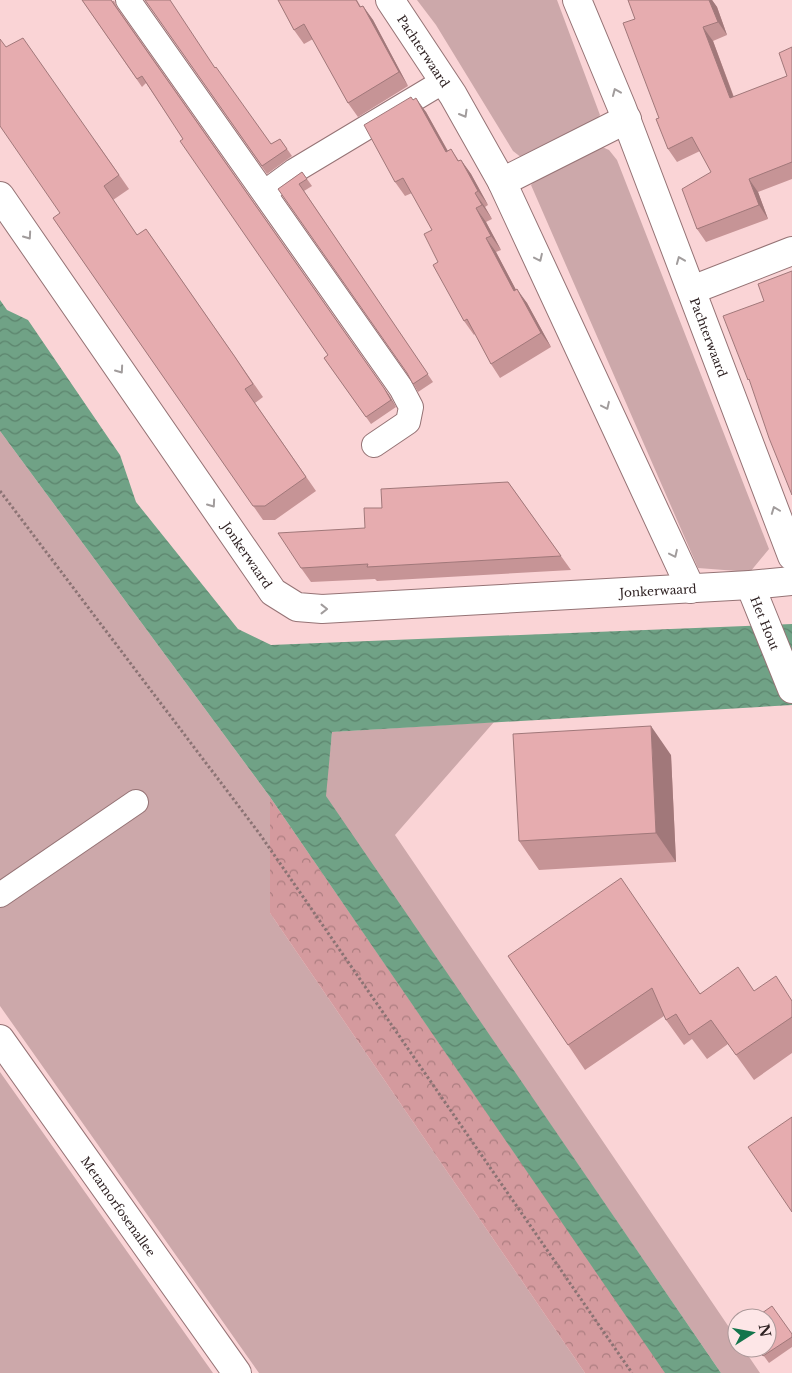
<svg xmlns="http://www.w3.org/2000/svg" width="792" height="1373" viewBox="0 0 792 1373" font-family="'Libre Baskerville',serif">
  <defs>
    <pattern id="forest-crowns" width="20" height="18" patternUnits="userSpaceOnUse" patternTransform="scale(1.25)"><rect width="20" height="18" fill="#d49a9e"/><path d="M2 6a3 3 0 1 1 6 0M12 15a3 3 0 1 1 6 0" fill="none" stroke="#ac7d80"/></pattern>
    <pattern id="water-waves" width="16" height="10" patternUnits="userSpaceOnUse" patternTransform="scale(1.25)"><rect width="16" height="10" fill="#70a286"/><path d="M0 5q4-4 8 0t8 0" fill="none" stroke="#5c846d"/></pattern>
  </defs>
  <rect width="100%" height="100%" fill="#fad4d6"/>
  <path fill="#cca8aa" d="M417,0H557L600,115L591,127L522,158L513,151L436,25Z
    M600,146L609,150L617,160L769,549L750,572L698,568L531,185L540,175Z
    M0,431L270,797V913L585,1373H259L0,1006Z
    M494,722L395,835L737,1339V1348H743L760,1373H721L325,796L332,732Z
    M0,1072L213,1373H0Z"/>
  <path fill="url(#forest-crowns)" d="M270,797L666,1373H585L270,913Z"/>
  <path fill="url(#water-waves)" d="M0,300L7,310L28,320L120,455L136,502L238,629L271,645L792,624V705L332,732L326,796L721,1373H665L270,797L0,431Z"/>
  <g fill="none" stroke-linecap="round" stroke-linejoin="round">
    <defs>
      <path id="lane" d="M128,0L264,193L294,171L444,81
        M264,193L401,388L411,407L408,422L374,445
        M0,895L136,802"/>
      <g id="street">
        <path id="s1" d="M390,0L453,95L502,182L691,589"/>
        <path id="s2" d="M577,0L622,108L792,556"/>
        <path d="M502,182L627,119"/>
        <path id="s3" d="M0,196L273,592L297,607L322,609L750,585L792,581"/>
        <path d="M692,290L792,251"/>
        <path id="s4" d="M750,585L792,689"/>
      </g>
      <g id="primary">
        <path id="s5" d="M0,1039L237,1373"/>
      </g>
    </defs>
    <use href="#lane" stroke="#957375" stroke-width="26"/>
    <use href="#street" stroke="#957375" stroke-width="30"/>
    <use href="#primary" stroke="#957375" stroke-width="30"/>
    <path stroke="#8b7374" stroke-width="3" stroke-dasharray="2.5 2.5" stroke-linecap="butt" d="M0,491L259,833L632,1373"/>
    <use href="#lane" stroke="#fff" stroke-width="24"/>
    <use href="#street" stroke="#fff" stroke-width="28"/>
    <use href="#primary" stroke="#fff" stroke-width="28"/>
  </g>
  <path fill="#c69496" d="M82,0L114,1L117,7L389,395L396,407L371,424L324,358L328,355L146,83L142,87Z
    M145,0L215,68L271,144L280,139L292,156L267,174Z
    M278,0H357L361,7L363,6L373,20L408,86L358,117L348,103L313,39L304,44L294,30Z
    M628,0H712L717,7L727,35L713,41L734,97L787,76L792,47V179L758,192L768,219L706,242L697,229L711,172L700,151L677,162L668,149L635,19Z
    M6,47L97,143L129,189L113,200L137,235L146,229L263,397L255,403L316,491L275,520H263L53,218L60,213Z
    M413,99L426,112L448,151L451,149L459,161L461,160L471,174L488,205L485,207L492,219L486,222L501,250L496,252L516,290L527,303L551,347L500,378L491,364L475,334L474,335L464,321L438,262L432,230L412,193L405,196L395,182Z
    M302,172L312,186L304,191L433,382L418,392L407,373L278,189Z
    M508,482L571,570L377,581L375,579L311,582L301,568L365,528L382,508Z
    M671,755L676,862L539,870L519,841Z
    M508,956L700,993L754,991L792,1000V1053L754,1080L728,1044L707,1059L692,1039L684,1045L666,1020L664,1016L585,1070Z
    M792,1334V1347L769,1363L758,1348Z"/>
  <path fill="#a1787a" d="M709,0H712L717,7L727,35L718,22Z
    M363,6L373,20L408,86L399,72Z
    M703,27L713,41L739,112L730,98Z
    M416,98L426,112L456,166L446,152Z
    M461,160L471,174L488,205L478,191Z
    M749,179L758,192L768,219L759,205Z
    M475,193L485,207L492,219L482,205Z
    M476,208L486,222L501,250L491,236Z
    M486,238L496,252L524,305L514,291Z
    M517,289L527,303L551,347L541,333Z
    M384,388L389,395L396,407L391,400Z
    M651,726L671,755L676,862L656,833Z"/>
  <path fill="#e6acaf" stroke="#a1787a" d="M82,0H111L384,388L391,400L366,417L324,358L328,355L180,141L183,139L142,76L137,79Z
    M145,0H170L215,68L216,67L271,144L280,139L287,149L262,166Z
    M278,0H356L360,7L363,6L399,72L348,103L304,24L294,30Z
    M628,0H709L718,22L703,27L730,98L787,76L779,53L792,47V162L749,179L759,205L697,229L682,189L711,172L692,137L668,149L656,119L659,118L623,23L635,19Z
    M23,38L119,175L104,186L137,235L146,229L235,357L253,384L245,389L306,477L265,506H253L53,218L60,213L0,126V39L6,47Z
    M411,97L413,100L416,98L446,152L451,149L458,161L461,160L478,191L475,193L482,205L476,208L491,236L486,238L514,291L517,289L541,333L491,364L467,319L464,321L433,265L438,262L424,234L432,230L403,178L395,182L364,125Z
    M302,172L307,179L299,184L428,374L413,384L407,373L278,189Z
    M792,271V495L769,438L749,379L748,380L723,316L764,301L758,284Z
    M508,482L561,556L367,567L368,564L301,568L278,533L365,528L364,508H382L381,489Z
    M651,726L656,833L519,841L513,734Z
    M621,878L700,994L738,967L754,991L776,976L792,1001V1017L736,1055L711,1020L689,1035L676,1014L666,1020L652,988L568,1045L508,956Z
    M792,1117V1212L748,1147Z
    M772,1306L792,1334V1337L763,1356L758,1348H767V1318H755Z"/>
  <defs><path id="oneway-chevron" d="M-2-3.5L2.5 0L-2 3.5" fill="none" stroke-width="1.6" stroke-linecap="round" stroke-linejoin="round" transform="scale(1.25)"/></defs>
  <g stroke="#a19c9c">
    <use href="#oneway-chevron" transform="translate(616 92) rotate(-113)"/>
    <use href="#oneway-chevron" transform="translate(464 114) rotate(60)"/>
    <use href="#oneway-chevron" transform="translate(28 236) rotate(55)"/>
    <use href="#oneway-chevron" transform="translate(539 258) rotate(65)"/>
    <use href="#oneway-chevron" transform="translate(680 260) rotate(-112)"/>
    <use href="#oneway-chevron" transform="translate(120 370) rotate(55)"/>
    <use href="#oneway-chevron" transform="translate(606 406) rotate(65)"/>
    <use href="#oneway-chevron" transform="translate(212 504) rotate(55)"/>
    <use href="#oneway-chevron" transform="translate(775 510) rotate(-111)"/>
    <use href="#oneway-chevron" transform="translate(674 554) rotate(65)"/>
    <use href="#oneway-chevron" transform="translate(324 609)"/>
  </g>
  <g text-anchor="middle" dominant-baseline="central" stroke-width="4.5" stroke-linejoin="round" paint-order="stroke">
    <g font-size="12" fill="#2f2223" stroke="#fde6e7">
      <text stroke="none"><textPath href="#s1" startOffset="61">Pachterwaard</textPath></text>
      <text stroke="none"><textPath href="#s2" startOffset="362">Pachterwaard</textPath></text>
      <text stroke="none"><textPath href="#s3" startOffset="436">Jonkerwaard</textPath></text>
      <text stroke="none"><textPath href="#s3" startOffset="871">Jonkerwaard</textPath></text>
      <text stroke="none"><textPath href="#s4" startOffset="41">Het Hout</textPath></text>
      <text stroke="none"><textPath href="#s5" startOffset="205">Metamorfosenallee</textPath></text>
    </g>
  </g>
  <g transform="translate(752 1333) rotate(79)"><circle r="24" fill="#fde6e7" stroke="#ab9899"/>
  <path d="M0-4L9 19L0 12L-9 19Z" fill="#13754c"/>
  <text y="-8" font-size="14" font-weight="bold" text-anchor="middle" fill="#2f2223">N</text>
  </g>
</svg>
